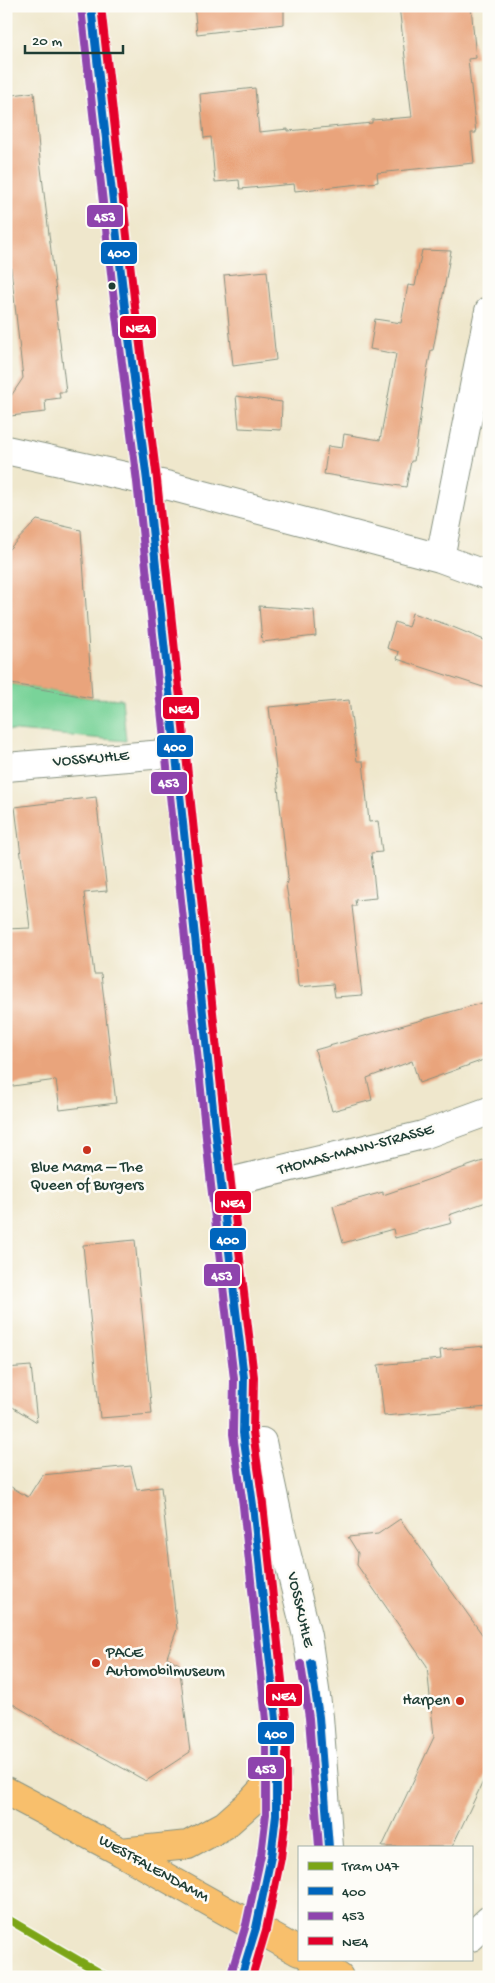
<svg xmlns="http://www.w3.org/2000/svg" width="495" height="1983" viewBox="0 0 495 1983" font-family="'Gochi Hand',sans-serif">
  <rect width="100%" height="100%" fill="#fdfcf7"/>
  <filter id="ink" filterUnits="userSpaceOnUse"><feTurbulence type="fractalNoise" baseFrequency=".02" numOctaves="2"/><feDisplacementMap in="SourceGraphic" scale="10" xChannelSelector="R" yChannelSelector="G"/><feConvolveMatrix kernelMatrix="1 2 1 2 8 2 1 2 1" color-interpolation-filters="sRGB"/></filter>
  <filter id="wash" filterUnits="userSpaceOnUse"><feTurbulence type="fractalNoise" baseFrequency=".0096" numOctaves="4" result="noise"/><feDisplacementMap in="SourceGraphic" scale="20" xChannelSelector="R" yChannelSelector="G"/><feGaussianBlur stdDeviation="1.12" result="paint"/><feColorMatrix in="noise" values="0 0 0 0 0 0 0 0 0 0 0 0 0 0 0 0 0 1.4 0 .05"/><feComposite in="paint" operator="in"/></filter>
  <g filter="url(#wash)">
    <rect width="100%" height="100%" fill="#efe7cc"/>
    <path fill="#79d399" stroke="#4c8866" d="M6,683L92,698L122,699L126,741L6,730Z"/>
    <g id="blocks">
      <path fill="#e9a47c" d="M194,6H284V24L197,34Z
        M399,6H471L476,58L468,59L476,133H471L474,163L377,173L378,182L295,191L294,184L240,189L239,180L215,182L211,137L204,138L200,94L255,88L259,132L288,129V131L372,123V120L412,117Z
        M34,92L40,160L57,300H55L66,392H59L60,398L45,400L46,412L10,416L9,399L23,378L6,224V96Z
        M422,250L451,251L433,350H431L426,376L414,461H411L406,487L324,474L328,446L342,448L344,434L380,440L396,354L370,349L375,319L401,323L408,285L415,286Z
        M267,271L276,360L233,366L224,275Z
        M236,396L282,402L281,430L239,428Z
        M37,520L81,530L92,698L6,683V552Z
        M259,606L314,610L316,636L262,642Z
        M412,613L448,625L489,642V689L397,659L399,652L387,648L395,622L408,627Z
        M349,700L357,761H363L369,822L378,821L382,852L371,853L376,898L355,900L356,906H352L362,995L335,997L333,984L299,987L298,985L291,909H290L286,885L288,877L283,832L269,707Z
        M96,797L107,891L84,893L94,974H101L116,1103L60,1110L56,1080L6,1087V929L30,928L15,807Z
        M489,1001V1058L419,1083L412,1061L367,1078L372,1100L332,1111L315,1050Z
        M489,1159V1201L449,1215L452,1223L395,1238L393,1229L343,1243L333,1206L383,1192V1195Z
        M135,1240L152,1414L100,1418L83,1245Z
        M486,1346L489,1375V1407L384,1416L378,1365L441,1359L440,1350Z
        M31,1366L37,1422L6,1403V1368Z
        M131,1466L137,1490L161,1487L177,1629L167,1657L179,1664L190,1752L146,1781L101,1756L6,1700V1484L28,1497L42,1475Z
        M400,1519L489,1644V1769L452,1847H382L434,1737L427,1666L357,1565L358,1553L348,1537L378,1534Z"/>
    </g>
  </g>
  <g filter="url(#ink)">
    <use href="#blocks" fill-opacity="0" stroke="#879280" stroke-width="1"/>
    <g fill="none" stroke-linecap="round" stroke-linejoin="round">
      <defs>
        <path id="minor" d="M91,6L124,299L147,481L221,1184L244,1378L243,1433L253,1505L276,1719V1815L271,1857L256,1928
          M6,450L170,486L440,558L489,576
          M440,558L489,311
          M6,767L176,753
          M221,1184L423,1135L489,1111
          M262,1442L281,1531L307,1636L319,1717L329,1847
          M471,1937L489,1920"/>
        <path id="major" d="M6,1791L121,1852L299,1952
          M121,1852L188,1845L225,1825L251,1802L277,1774
          M311,1959L339,1977
          M241,1977L256,1928"/>
      </defs>
      <use href="#minor" stroke="#879280" stroke-width="30"/>
      <use href="#major" stroke="#879280" stroke-width="30"/>
      <use href="#minor" stroke="#fff" stroke-width="28"/>
      <use href="#major" stroke="#f8bf6c" stroke-width="28"/>
      <defs>
        <path id="bus-1" d="M91,6L124,299L147,481L221,1184L244,1378L243,1433L253,1505L276,1719V1815L271,1857L256,1928L241,1977
          M311,1663L319,1717L329,1847"/>
        <path id="bus-2" d="M81,7L114,300L137,482L211,1185L234,1379L233,1434L243,1506L266,1720V1814L261,1855L246,1925L231,1974
          M301,1664L309,1718L319,1847"/>
        <path id="bus-3" d="M101,6L134,298L157,480L231,1183L254,1377L253,1432L263,1504L286,1718V1815L281,1858L266,1930L252,1977"/>
      </defs>
      <use href="#bus-1" stroke="#fdfcf7" stroke-width="11"/>
      <use href="#bus-2" stroke="#fdfcf7" stroke-width="11"/>
      <use href="#bus-3" stroke="#fdfcf7" stroke-width="11"/>
      <use href="#bus-1" stroke="#0065bd" stroke-width="8"/>
      <use href="#bus-2" stroke="#8e44ad" stroke-width="8"/>
      <use href="#bus-3" stroke="#e4002b" stroke-width="8"/>
      <defs>
        <path id="tram-1" d="M6,1918L107,1977"/>
      </defs>
      <use href="#tram-1" stroke="#fdfcf7" stroke-width="11"/>
      <use href="#tram-1" stroke="#7ba517" stroke-width="8"/>
    </g>
  </g>
  <circle fill="#1f3d34" stroke="#fdfcf7" stroke-width="2" cx="112" cy="286" r="4.5"/>
  <g fill="#c8321e" stroke="#fdfcf7" stroke-width="2">
    <circle cx="87" cy="1150" r="5"/>
    <circle cx="96" cy="1663" r="5"/>
    <circle cx="460" cy="1701" r="5"/>
  </g>
  <g text-anchor="middle" dominant-baseline="central" stroke-width="5" stroke-linejoin="round" paint-order="stroke">
    <g font-size="16" fill="#1f3d34" stroke="#fdfcf7">
      <text transform="translate(91 760) rotate(-5)">VOSSKUHLE</text>
      <text transform="translate(356 1151) rotate(-15)">THOMAS-MANN-STRASSE</text>
      <text transform="translate(299 1610) rotate(77)">VOSSKUHLE</text>
      <text transform="translate(153 1870) rotate(29)">WESTFALENDAMM</text>
    </g>
    <g font-size="16" fill="#1f3d34" stroke="#fdfcf7">
      <text x="87" y="1168">Blue Mama – The<tspan x="87" dy="18">Queen of Burgers</tspan></text>
      <text x="106" y="1654" text-anchor="start">PACE<tspan x="106" dy="18">Automobilmuseum</tspan></text>
      <text x="450" y="1701" text-anchor="end">Harpen</text>
    </g>
  </g>
  <g stroke="#fdfcf7" stroke-width="2">
    <rect x="86" y="204" width="38" height="24" rx="5" fill="#8e44ad"/>
    <rect x="100" y="241" width="38" height="24" rx="5" fill="#0065bd"/>
    <rect x="119" y="315" width="38" height="24" rx="5" fill="#e4002b"/>
    <rect x="162" y="696" width="38" height="24" rx="5" fill="#e4002b"/>
    <rect x="156" y="734" width="38" height="24" rx="5" fill="#0065bd"/>
    <rect x="150" y="771" width="38" height="24" rx="5" fill="#8e44ad"/>
    <rect x="214" y="1190" width="38" height="24" rx="5" fill="#e4002b"/>
    <rect x="209" y="1227" width="38" height="24" rx="5" fill="#0065bd"/>
    <rect x="203" y="1263" width="38" height="24" rx="5" fill="#8e44ad"/>
    <rect x="265" y="1683" width="38" height="24" rx="5" fill="#e4002b"/>
    <rect x="257" y="1721" width="38" height="24" rx="5" fill="#0065bd"/>
    <rect x="247" y="1756" width="38" height="24" rx="5" fill="#8e44ad"/>
  </g>
  <g font-size="14" text-anchor="middle" font-weight="bold" fill="#fff">
    <text x="105" y="221">453</text>
    <text x="119" y="257">400</text>
    <text x="138" y="332">NE4</text>
    <text x="181" y="713">NE4</text>
    <text x="175" y="751">400</text>
    <text x="169" y="787">453</text>
    <text x="233" y="1207">NE4</text>
    <text x="228" y="1244">400</text>
    <text x="222" y="1280">453</text>
    <text x="284" y="1700">NE4</text>
    <text x="276" y="1738">400</text>
    <text x="266" y="1773">453</text>
  </g>
  <rect width="495" height="1983" fill="none" stroke="#fdfcf7" stroke-width="25"/>
  <rect x="298" y="1846" width="175" height="115" fill="#fdfcf7" stroke="#a4b0a9"/>
  <rect x="308" y="1862" width="25" height="8" fill="#7ba517" stroke="#a4b0a9"/>
  <text x="342" y="1870" font-size="15" fill="#1f3d34">Tram U47</text>
  <rect x="308" y="1887" width="25" height="8" fill="#0065bd" stroke="#a4b0a9"/>
  <text x="342" y="1896" font-size="15" fill="#1f3d34">400</text>
  <rect x="308" y="1912" width="25" height="8" fill="#8e44ad" stroke="#a4b0a9"/>
  <text x="342" y="1920" font-size="15" fill="#1f3d34">453</text>
  <rect x="308" y="1937" width="25" height="8" fill="#e4002b" stroke="#a4b0a9"/>
  <text x="342" y="1946" font-size="15" fill="#1f3d34">NE4</text>
  <path d="M25 45v8h98v-8" fill="none" stroke="#1f3d34" stroke-width="2.5"/>
  <text x="32" y="45" font-size="15" fill="#1f3d34" stroke="#fdfcf7" stroke-width="4" paint-order="stroke">20 m</text>
</svg>
